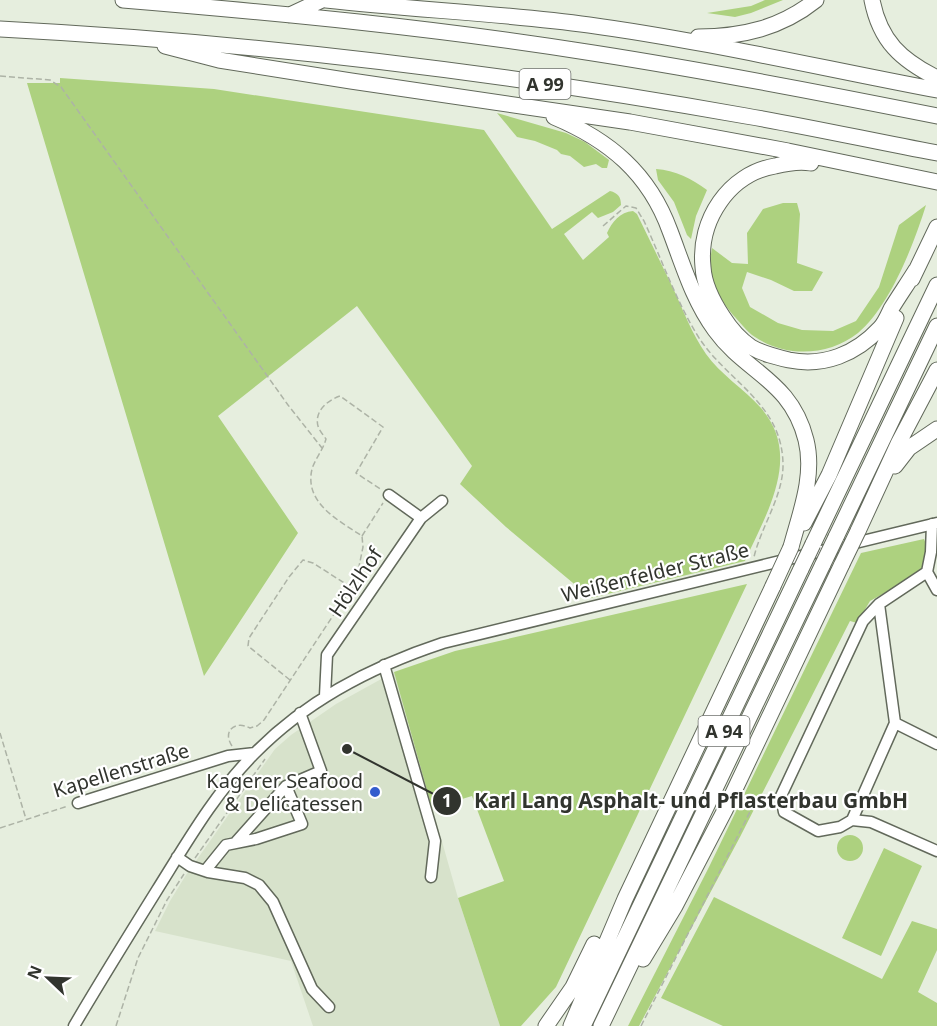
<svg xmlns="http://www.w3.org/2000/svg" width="937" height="1026" viewBox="0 0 937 1026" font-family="'Noto Sans',sans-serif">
  <rect width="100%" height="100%" fill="#e6eede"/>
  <path fill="#d7e2cb" d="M394,672L458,898L500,1026H313L291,961L155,931L170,901L186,875L275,749L291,735L336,704Z"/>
  <path fill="#add17f" d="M765,0H783L751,13L735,17L707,13L751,6Z
    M60,78L214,89L484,130L552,229L610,191C618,193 621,197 621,205L613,212L598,218L592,212L564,234L583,260L609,237L607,233C612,222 620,212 633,211L637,214C649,239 661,263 673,288C683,310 692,334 706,354C720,374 744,389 761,408C803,456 766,514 745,561L591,598L506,527L460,484L472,466L357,306L218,416L298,533L204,676L27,83H60Z
    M497,113L566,133L585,142L609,160L607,168H602L596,164L584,167L570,156L561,154L557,150L535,141L517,137Z
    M656,169C675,170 692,179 707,190L696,216L691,239L687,235L674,202L658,180Z
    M783,203H797L800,214L797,263L823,272L812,291H794L771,280L747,272L742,288L750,307L778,323L802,330L833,331L856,321L879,287L899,225L926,205C914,244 890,306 858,333C829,356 786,358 755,337C747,332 740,322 733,315C723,303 712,286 710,271C709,264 711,255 712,248L732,263L748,264L747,233L763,209Z
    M924,539C929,550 925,566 917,575L870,601L857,623L850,621L740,837L639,1026H628L709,867L861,553Z
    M747,584L556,987L521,1026H500L458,898L504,881L472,796L432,808L394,672L455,651Z
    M837 848a13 13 0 1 1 26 0a13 13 0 1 1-26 0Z
    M884,848L922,866L881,956L842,938Z
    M714,897L882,979L912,921L937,929V950L918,992L937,1003V1026H723L661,998Z"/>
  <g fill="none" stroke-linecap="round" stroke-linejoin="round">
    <defs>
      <path id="minor" d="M389,495L421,518
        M932,524L931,552L927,572L937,590
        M927,572L879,604L863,621L781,796L784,812L818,831L840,827L852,820L871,822L937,851
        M384,665L435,841L431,877
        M325,696L327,655L421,518L442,501
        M895,723L937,744
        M286,786L321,771L300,713
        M78,803L228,756L255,753
        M852,820L895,723L879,604
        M177,857L190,866L208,872L245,878L259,885L273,902L312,989L329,1007
        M205,871L226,845L256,839L302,824L286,786L235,843
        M74,1026C101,980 129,935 157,890C187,842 215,793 255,753C307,700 373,666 443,643L937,523"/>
      <path id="highway" d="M123,0C280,13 437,28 593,53C708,71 823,93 937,116
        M326,0C414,10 502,13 589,25C705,41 821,68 937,90
        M872,0C880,41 901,60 937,78
        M290,15L322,0
        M0,29C250,42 499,72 746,116C810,127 873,141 937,153
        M698,37C742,37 781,28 816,0
        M165,46L219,60L351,81L630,122L788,151L937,182
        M554,117C609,140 649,173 670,231C683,265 693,300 715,330C746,373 791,380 806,440C815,476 800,513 791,547
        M811,163C800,161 787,163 775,166C729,174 698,220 703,267C704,285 713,302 723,317C730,328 739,339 751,347C763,354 776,357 789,360C824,367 856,354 880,328C885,323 888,315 891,309C899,296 908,283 916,270
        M912,279L937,227
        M895,466L909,448L937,429
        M804,523L829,475L896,318
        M858,531L899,442L937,370
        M836,537L937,326
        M813,544L937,285
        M643,959L675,906L725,810L842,564
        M546,1026L573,987L594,944
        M571,1026L625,899L773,586
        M583,1026L801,569
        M601,1026L823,564"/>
    </defs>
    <use href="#minor" stroke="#62695b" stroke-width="13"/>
    <use href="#highway" stroke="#62695b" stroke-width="17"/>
    <path stroke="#adb3a6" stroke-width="1.5" stroke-dasharray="6 3" stroke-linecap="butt" d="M0,76L50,80L61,87L288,405L322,448
      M603,226L626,206L636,208L644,221C661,258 675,298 696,333C724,381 784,402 783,467C782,498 761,527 754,557
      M362,536L383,503
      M290,680L248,646L249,638L289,577L303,560L313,563L352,588
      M0,733L26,819
      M232,746C222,731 235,720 250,728L257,726L264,720L356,581L363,547L362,536C338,520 304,503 312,469C315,459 323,450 326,439C324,436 319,430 318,426C314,411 328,400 340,396L383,427L356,473L382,490
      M0,828L68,806
      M195,858L265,759
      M116,1026L138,958L167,900L184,874
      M641,1026L754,804L771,799"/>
    <use href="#minor" stroke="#fff" stroke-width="10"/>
    <use href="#highway" stroke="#fff" stroke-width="15"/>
    <defs>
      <path id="highway-bridge" d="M823,564L836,537
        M842,564L858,531
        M801,569L813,544
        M773,586L791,547"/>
    </defs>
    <use href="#highway-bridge" stroke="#62695b" stroke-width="17" stroke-linecap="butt"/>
    <use href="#highway-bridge" stroke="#fff" stroke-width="15"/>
  </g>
  <circle fill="#345dcd" stroke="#fff" stroke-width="2" cx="375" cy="792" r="6"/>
  <g text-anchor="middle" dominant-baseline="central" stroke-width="4.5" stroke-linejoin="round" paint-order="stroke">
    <g fill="#fff" stroke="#6f716d" stroke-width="1.5">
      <rect x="519.5" y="69" width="51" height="30" rx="4.5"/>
      <rect x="698.5" y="716" width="51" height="30" rx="4.5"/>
    </g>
    <g font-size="18" font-weight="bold" fill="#31342e">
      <text x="545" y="84">A 99</text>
      <text x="724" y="731">A 94</text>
    </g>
    <g font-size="20" fill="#31342e" stroke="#fff">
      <text transform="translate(655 572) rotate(-14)">Weißenfelder Straße</text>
      <text transform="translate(355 582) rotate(-56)">Hölzlhof</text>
      <text transform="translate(121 770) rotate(-17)">Kapellenstraße</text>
    </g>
    <g font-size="20" fill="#31342e" stroke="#fff" text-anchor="end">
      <text x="363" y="780">Kagerer Seafood<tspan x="363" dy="23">&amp; Delicatessen</tspan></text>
    </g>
  </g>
  <path fill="none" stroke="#31342e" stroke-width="2" d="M347 749L447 801"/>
  <g fill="#31342e" stroke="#fff" stroke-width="2">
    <circle cx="347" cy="749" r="6"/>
    <circle cx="447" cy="801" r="15"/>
  </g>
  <g font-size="18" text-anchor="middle" font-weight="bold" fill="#fff">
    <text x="447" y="807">1</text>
  </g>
  <g font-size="21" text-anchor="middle" font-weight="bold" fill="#31342e" stroke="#fff" stroke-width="4.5" stroke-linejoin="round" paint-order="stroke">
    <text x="691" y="808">Karl Lang Asphalt- und Pflasterbau GmbH</text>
  </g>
  <g transform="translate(48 978) rotate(293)" stroke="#ffffff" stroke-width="4.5" paint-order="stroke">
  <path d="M0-4.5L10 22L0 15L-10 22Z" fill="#31342e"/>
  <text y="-9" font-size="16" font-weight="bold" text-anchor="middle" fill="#31342e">N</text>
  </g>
</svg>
